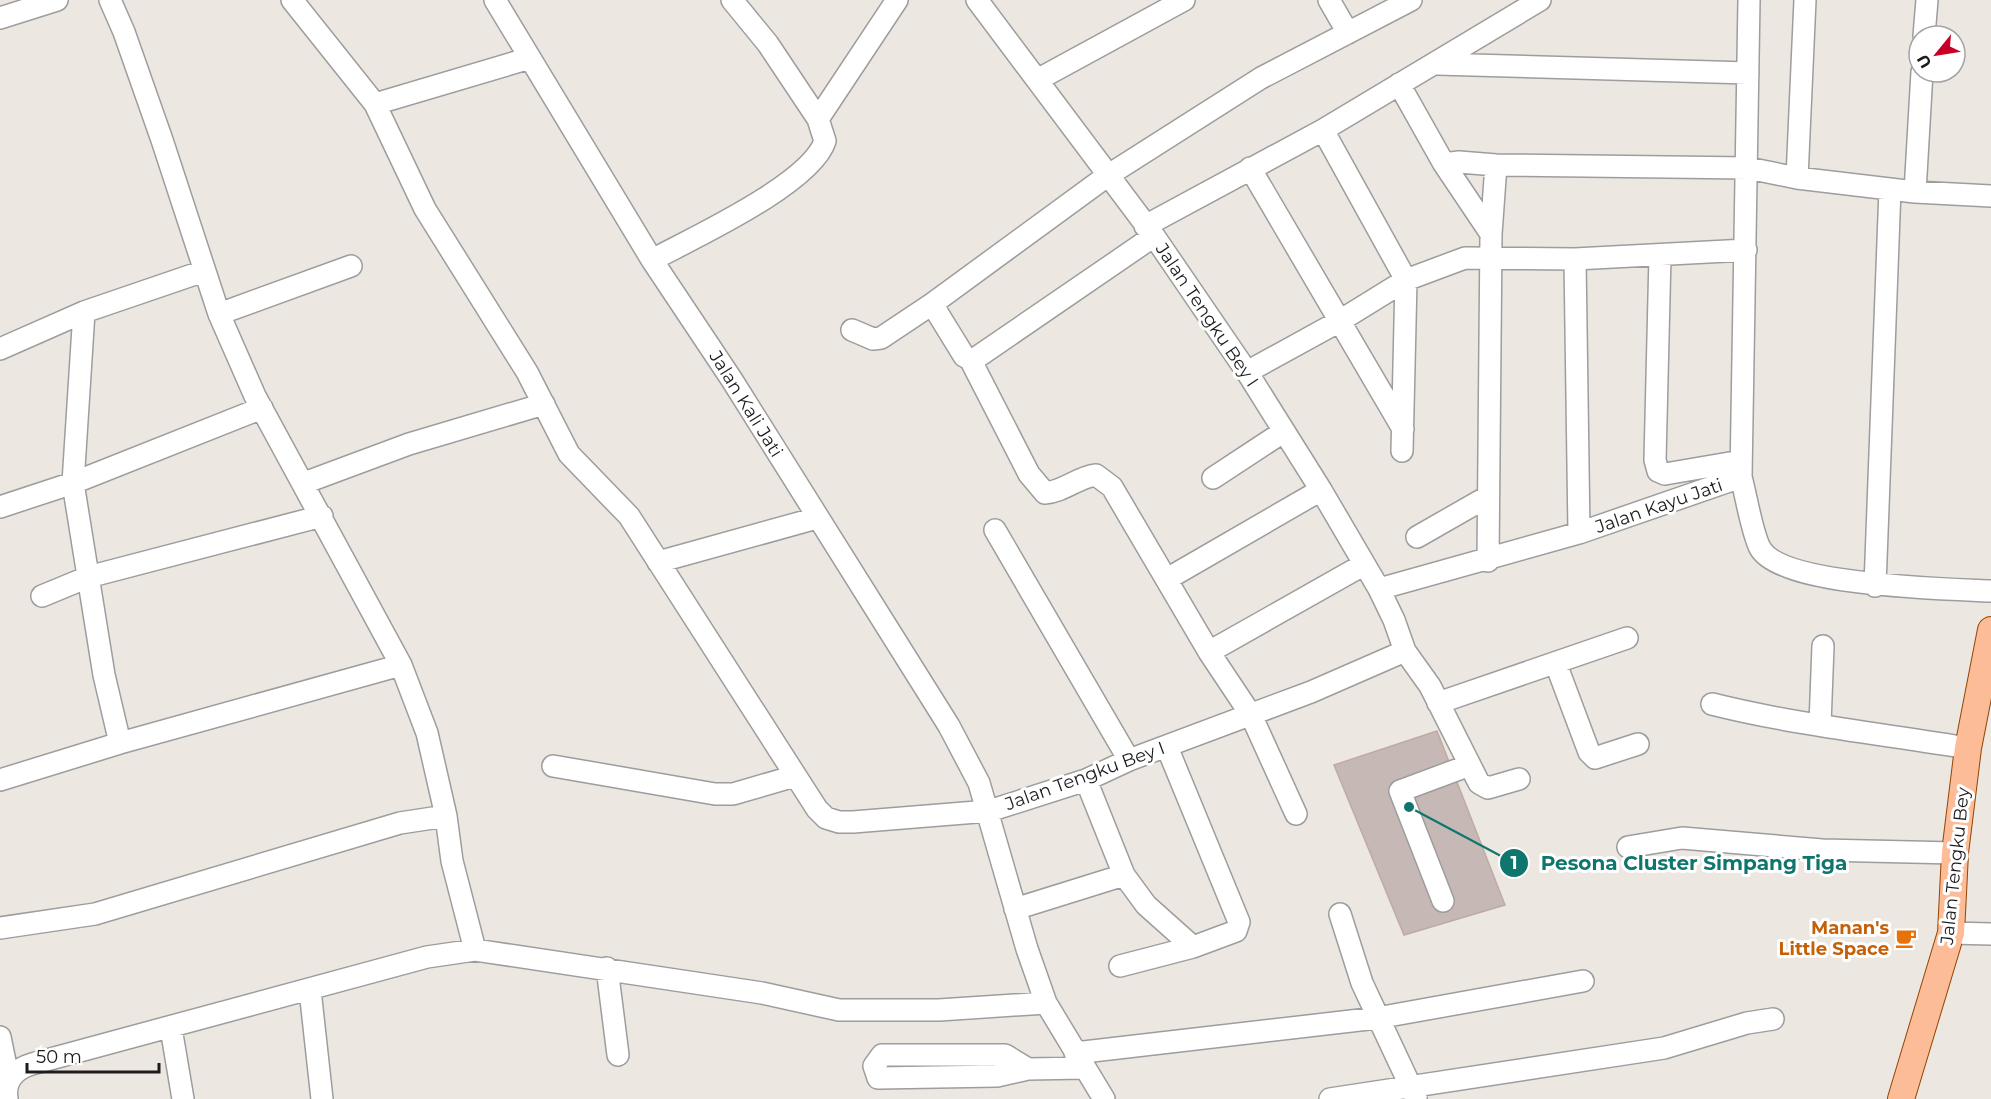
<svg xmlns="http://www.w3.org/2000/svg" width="1991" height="1099" viewBox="0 0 1991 1099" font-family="Montserrat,sans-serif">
  <rect width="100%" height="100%" fill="#ede7e1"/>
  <path fill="#c5b8b5" stroke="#bfaaa4" stroke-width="1.5" d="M1437,731L1505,905L1404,935L1334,765Z"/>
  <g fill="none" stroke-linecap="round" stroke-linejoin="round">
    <defs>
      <path id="minor" d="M110,0L124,32L162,140L219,314L255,396L401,665L427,733L446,816L452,861L475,950
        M292,0L375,104L425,209L527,372L569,454L629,516L817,809L826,818L839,822H853L989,811L1086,780L1129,760L1311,692L1405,651
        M495,0L652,260L732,380L949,726L979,783L1027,949L1046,1003L1104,1099
        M732,0L768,44L818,119
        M977,0L1154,236L1247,372L1321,490L1379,589L1394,620L1405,651L1430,686L1479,783L1488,788L1519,779
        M1329,0L1348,33
        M0,18L57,0
        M1924,36L1927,0
        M1437,64L1748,73
        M1037,80L1184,0
        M1399,84L1444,164L1491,234
        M375,104L530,58
        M1323,130L1406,280L1402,451
        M1444,164L1459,162L1496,165L1748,168L1797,178L1915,192L1991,196
        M1250,168L1403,429
        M1797,178L1805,0
        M1915,192L1922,72
        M1145,226L1323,130L1540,0
        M1154,236L976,358L970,359L964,356L932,304L1107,176L1261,78L1411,0
        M1660,256L1655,460L1658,471L1665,474L1741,461
        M1575,259L1579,533
        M652,260C693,238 811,184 825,141L818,119L897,0
        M84,312L73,483L104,675L120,743
        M219,314L351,266
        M852,330L873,339L881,338L932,304
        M0,349L84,312L204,271
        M970,359L1029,474L1045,493C1063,492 1078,477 1096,475L1112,487L1209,652L1251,715L1296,814
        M1247,372L1338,322L1406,280L1465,258L1575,259L1746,250
        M1741,477L1749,0
        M1213,478L1283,432
        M304,483L409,444L544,404
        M0,507L73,483L262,408
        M995,530L1129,760
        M1417,537L1487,497
        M1488,561L1491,234L1496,165
        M658,562L817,518
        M1167,579L1321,490
        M1875,586L1890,189
        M1379,589L1579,533L1741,477C1746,495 1752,533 1760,548C1781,586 1948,589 1991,591
        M42,596L88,577L322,516
        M1209,652L1363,565
        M1556,664L1589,752L1595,758L1638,744
        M1438,703L1627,638
        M1712,704C1796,725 1883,734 1968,748
        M1820,724L1823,646
        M553,766L715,794H733L795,776
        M0,780L120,743L401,665
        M1086,780L1124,875
        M1628,847L1682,838L1822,850L1955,853
        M1443,901L1400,791L1470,765
        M1015,909L1124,875L1146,905L1193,947L1236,931L1239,922L1167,747
        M1340,914L1362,983L1416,1098
        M0,928L95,914L400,823L446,816
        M1951,933L1991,934
        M1120,966L1193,947
        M607,968L618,1055
        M310,990L322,1099
        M171,1028L183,1099
        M0,1037L9,1081
        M1075,1053L1377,1018L1583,981
        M1028,1069L1005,1055H882L874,1066L878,1078L997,1076L1028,1069L1084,1068
        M7,1099C4,1080 15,1069 32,1064L427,957L475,950L762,993L839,1010H939L1046,1003
        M1330,1099L1664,1048L1747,1023L1773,1019"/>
      <path id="major" d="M1901,1099L1951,933L1955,853L1968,748L1991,630"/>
    </defs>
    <use href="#minor" stroke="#9d9d9d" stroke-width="24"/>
    <use href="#major" stroke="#944500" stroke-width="28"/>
    <use href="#minor" stroke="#fff" stroke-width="21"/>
    <use href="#major" stroke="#fcbc98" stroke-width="26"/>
  </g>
  <defs>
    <symbol id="cafe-bare" viewBox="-9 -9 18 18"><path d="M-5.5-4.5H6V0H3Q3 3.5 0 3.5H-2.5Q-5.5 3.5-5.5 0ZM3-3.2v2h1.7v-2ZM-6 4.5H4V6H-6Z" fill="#e8710a" stroke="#fff" stroke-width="2.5" paint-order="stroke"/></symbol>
  </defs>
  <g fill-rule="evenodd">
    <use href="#cafe-bare" x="1891" y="923" width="30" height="30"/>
  </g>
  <g text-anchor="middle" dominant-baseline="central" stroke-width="6" stroke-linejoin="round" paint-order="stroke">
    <g font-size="18" fill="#1c1c1c" stroke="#fff">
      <text transform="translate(1207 315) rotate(56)">Jalan Tengku Bey I</text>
      <text transform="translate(746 404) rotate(58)">Jalan Kali Jati</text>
      <text transform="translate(1659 506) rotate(-19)">Jalan Kayu Jati</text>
      <text transform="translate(1085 776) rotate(-20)">Jalan Tengku Bey I</text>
      <text transform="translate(1955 866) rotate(-84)">Jalan Tengku Bey</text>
    </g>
    <g font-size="18" font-weight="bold" fill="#c56008" stroke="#fff" text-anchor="end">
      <text x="1889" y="928">Manan's<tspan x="1889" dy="21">Little Space</tspan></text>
    </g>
  </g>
  <path fill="none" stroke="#0f766e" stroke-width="2" d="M1409 807L1514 863"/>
  <g fill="#0f766e" stroke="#fff" stroke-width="2">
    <circle cx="1409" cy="807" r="6"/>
    <circle cx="1514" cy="863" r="15"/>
  </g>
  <g font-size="18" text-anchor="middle" font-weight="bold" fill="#fff">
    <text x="1514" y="869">1</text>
  </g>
  <g font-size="20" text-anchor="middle" font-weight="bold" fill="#0f766e" stroke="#fff" stroke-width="6" stroke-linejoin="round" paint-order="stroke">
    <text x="1694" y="870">Pesona Cluster Simpang Tiga</text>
  </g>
  <g transform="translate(1937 54) rotate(240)"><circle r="28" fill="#ffffff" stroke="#a4a4a4" stroke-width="1.5"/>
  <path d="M0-4.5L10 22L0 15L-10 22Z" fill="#c80028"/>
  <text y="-9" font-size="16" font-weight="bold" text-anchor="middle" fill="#1c1c1c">U</text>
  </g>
  <path d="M27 1063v9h132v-9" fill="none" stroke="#1c1c1c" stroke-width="3"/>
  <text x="36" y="1063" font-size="18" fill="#1c1c1c" stroke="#ffffff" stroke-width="4.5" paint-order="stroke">50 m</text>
</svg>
